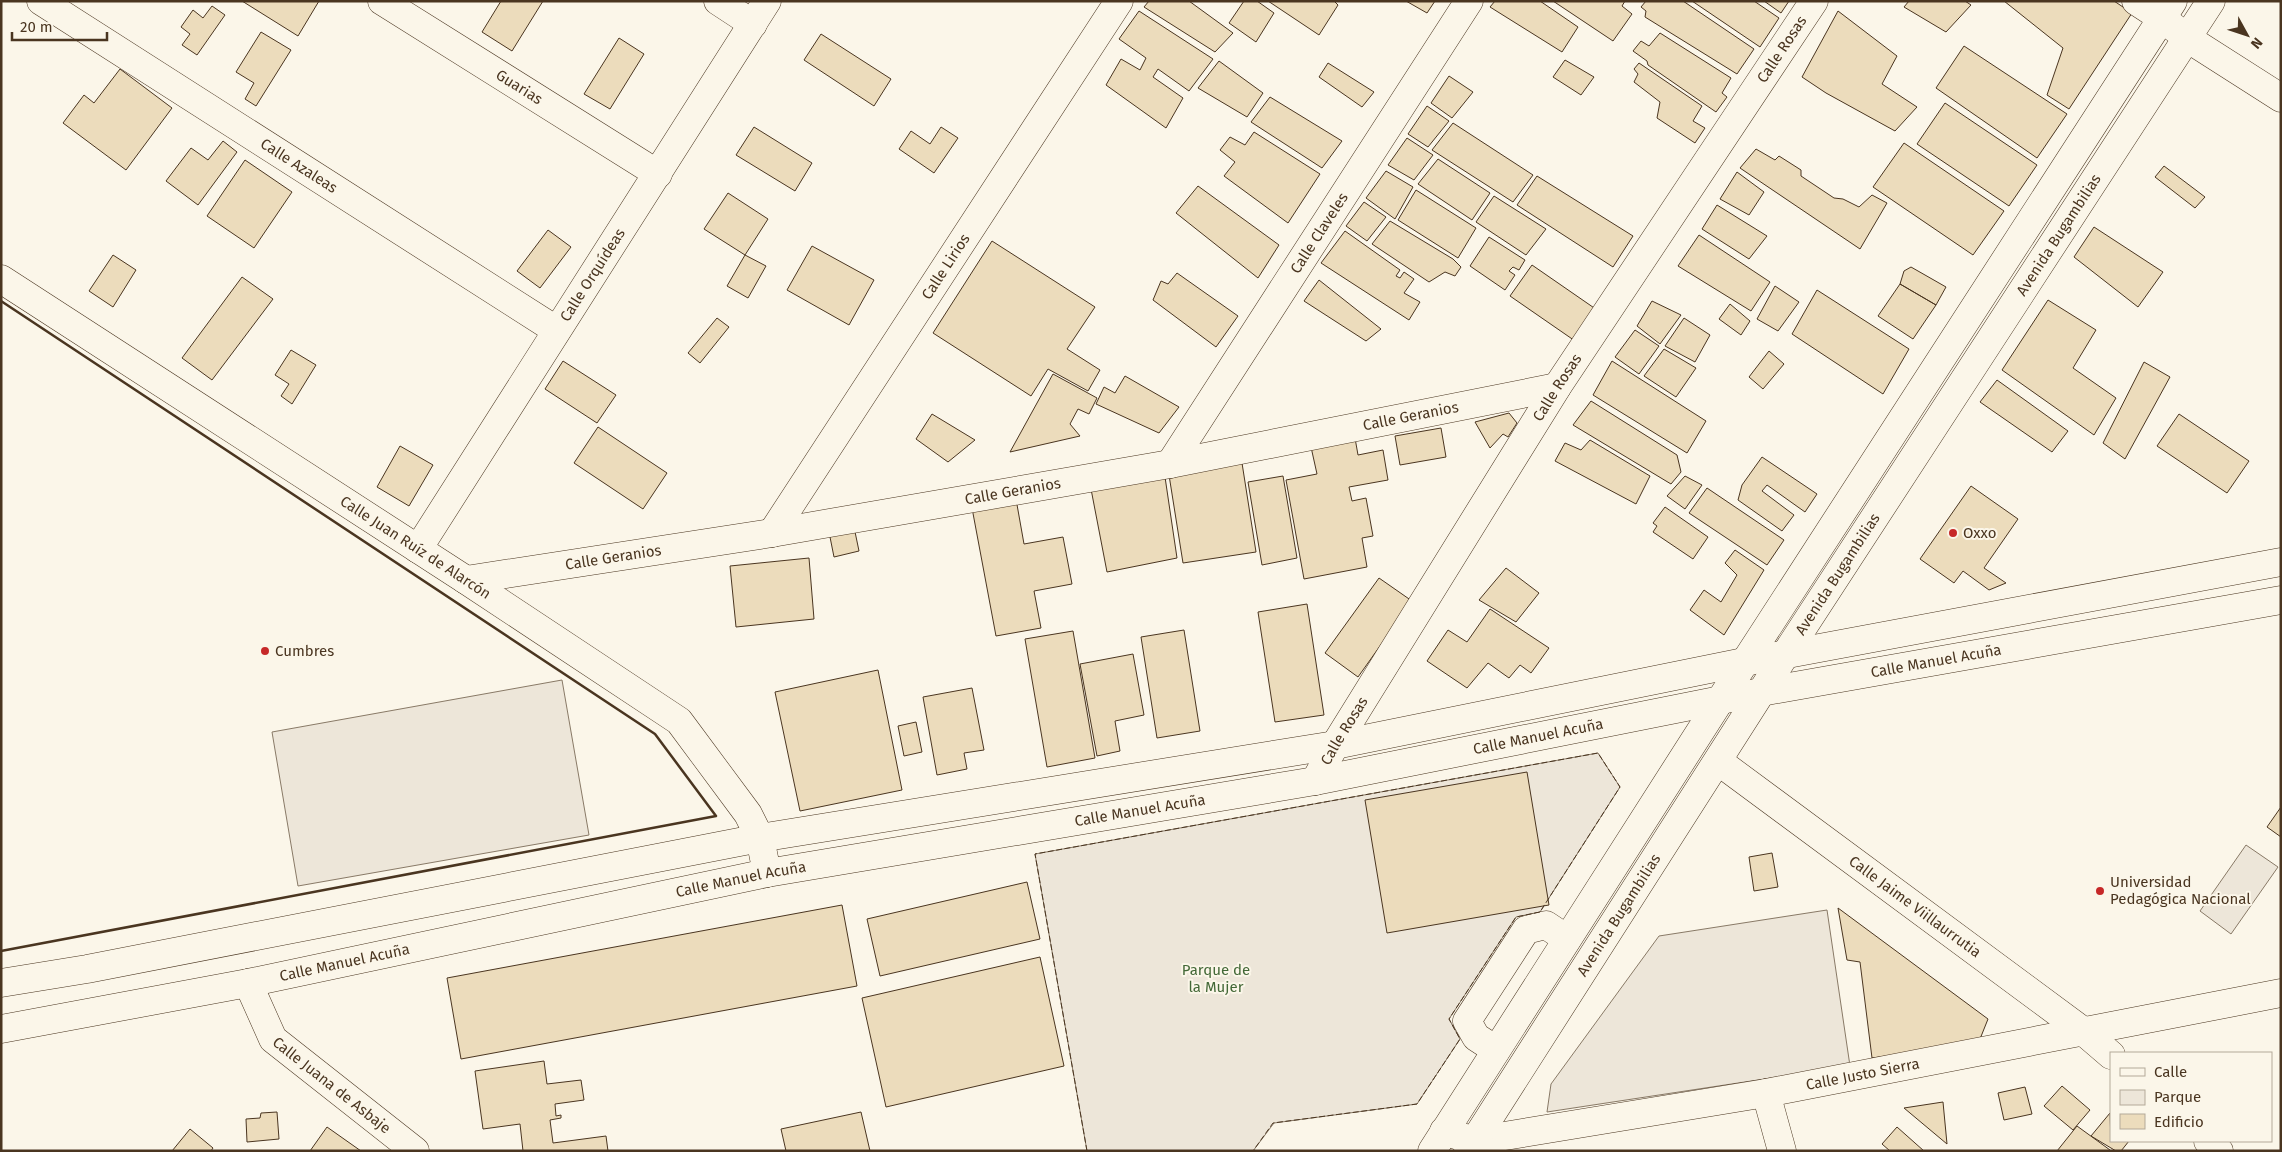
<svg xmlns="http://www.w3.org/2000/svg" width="2282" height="1152" viewBox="0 0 2282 1152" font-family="'Fira Sans',sans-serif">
  <rect width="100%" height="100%" fill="#fbf6e9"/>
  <path fill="#ede6d9" stroke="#887966" d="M562,680L589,835L298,886L272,732Z
    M1598,753L1620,787L1540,912L1516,917L1449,1019L1460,1039L1417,1104L1274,1123L1253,1151H1087L1035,854Z
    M2246,845L2278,867L2231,934L2200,911Z
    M1827,910L1850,1066L1547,1112L1551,1084L1659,936Z"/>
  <path fill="#ecdcbc" stroke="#4a3520" d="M242,1H319L298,36Z
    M501,1H543L512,51L482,32Z
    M1149,1H1189L1233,33L1215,52L1144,7Z
    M1244,1H1257L1274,13L1256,42L1229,23Z
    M1268,1H1334L1338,5L1319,35Z
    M1406,1H1435L1427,13Z
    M1495,1H1540L1578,27L1562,52L1490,7Z
    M1553,1H1625L1622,6L1632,14L1613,41Z
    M1646,1H1683L1754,49L1737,74L1645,17L1646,11L1641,7Z
    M1692,1H1754L1779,18L1760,47Z
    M1764,1H1789L1781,13Z
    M1909,1H1965L1971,5L1946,32L1904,7Z
    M2004,1H2114L2132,13L2069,109L2047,95L2063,48Z
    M212,6L225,15L197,55L182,45L190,34L181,27L193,10L203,18Z
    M1139,11L1213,59L1189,91L1158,69L1153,77L1183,98L1166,128L1106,85L1121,59L1140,70L1146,58L1119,39Z
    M1838,11L1897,56L1882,84L1917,107L1895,131L1826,93L1802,77Z
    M261,32L291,50L256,106L245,99L254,83L236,72Z
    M1660,33L1731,78L1722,93L1727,97L1716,112L1648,65L1647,61L1633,51L1641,41L1649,46Z
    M821,34L891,79L874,106L804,60Z
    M619,38L644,54L610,109L584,94Z
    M1964,46L2067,114L2037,158L1936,88Z
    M1565,60L1594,77L1581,95L1553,77Z
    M1219,61L1263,93L1247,117L1198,88Z
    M1328,63L1374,92L1362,107L1319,77Z
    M1639,63L1702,106L1693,121L1705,128L1695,143L1657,118L1660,102L1634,82L1638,74L1634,69Z
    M120,69L172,108L126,170L63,123L84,95L94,103Z
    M1449,76L1473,92L1452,118L1431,103Z
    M1270,97L1342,141L1322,168L1251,122Z
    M1945,103L2037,165L2009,206L1917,144Z
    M1427,106L1449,121L1428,147L1408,134Z
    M1453,123L1533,175L1513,202L1432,150Z
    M754,127L812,163L795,191L736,155Z
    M941,127L958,138L934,173L899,149L911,131L930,144Z
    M1254,132L1320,174L1288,223L1224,176L1235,162L1220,150L1230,137L1245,145Z
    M1407,138L1433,155L1414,180L1388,165Z
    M223,141L237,152L198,205L166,181L191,148L208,160Z
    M1904,143L2004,211L1973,255L1873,187Z
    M1756,149L1775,160L1779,156L1801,170V176L1834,198L1843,199L1859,207L1872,195L1887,203L1860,249L1740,168Z
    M1438,159L1490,193L1472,220L1418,184Z
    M245,160L292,192L254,248L207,216Z
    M2164,166L2205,197L2195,208L2155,177Z
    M1386,171L1413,187L1395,219L1366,198Z
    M1737,172L1764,192L1749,215L1720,199Z
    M1537,176L1633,236L1613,267L1517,205Z
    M1198,186L1279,245L1258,278L1176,213Z
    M1416,190L1476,228L1458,258L1398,220Z
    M728,193L768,219L745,255L704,229Z
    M1494,196L1546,229L1526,255L1476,222Z
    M1364,202L1386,217L1367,241L1346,226Z
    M1717,205L1767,236L1749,259L1702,229Z
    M1390,221L1453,259L1461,267L1455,276L1445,272L1429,282L1372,244Z
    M2094,227L2163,272L2138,307L2074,257Z
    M548,230L571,247L540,288L517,271Z
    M1345,231L1400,270L1396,276L1400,278L1404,272L1414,279L1404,293L1420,302L1409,320L1321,263Z
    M1699,235L1770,282L1751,311L1678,266Z
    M1489,237L1525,260L1519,270L1513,267L1509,271L1515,275L1505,290L1470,266Z
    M992,241L1095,307L1067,349L1100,370L1088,391L1048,369L1031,396L933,333Z
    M812,246L874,280L849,325L787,290Z
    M113,255L136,270L113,307L89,291Z
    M745,255L766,266L748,298L727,286Z
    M1532,265L1600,312L1578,343L1510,296Z
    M1911,267L1946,287L1936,305L1900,284L1904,271Z
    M1177,273L1238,316L1216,347L1153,300L1161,281L1168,284Z
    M242,277L273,299L212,380L182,358Z
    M1319,280L1381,329L1366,341L1304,301Z
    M1900,284L1936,305L1913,339L1878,316Z
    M1775,286L1799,302L1778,331L1757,319Z
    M1817,290L1909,349L1883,394L1792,334Z
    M2048,300L2096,330L2073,368L2116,398L2094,435L2002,370Z
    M1652,301L1681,315L1660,344L1637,326Z
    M1730,304L1750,321L1741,335L1719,319Z
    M717,318L729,327L700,363L688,353Z
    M1684,318L1710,335L1695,362L1665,346Z
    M1635,330L1659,346L1639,374L1615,357Z
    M1664,349L1696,368L1676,397L1644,376Z
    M291,350L316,365L292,404L281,396L289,384L275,375Z
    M1769,351L1784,364L1763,389L1749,377Z
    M563,361L616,395L597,423L545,389Z
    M1612,361L1706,421L1687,453L1593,395Z
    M2144,362L2170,377L2125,459L2103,443Z
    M1053,374L1097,398L1089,414L1078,409L1070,424L1080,436L1010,452Z
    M1125,376L1179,407L1159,433L1096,404L1104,387L1115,393Z
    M1997,380L2068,431L2052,452L1980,402Z
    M1591,401L1677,455L1681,472L1671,484L1573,425Z
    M1509,413L1517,423L1508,437L1503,434L1490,448L1475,422Z
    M932,414L975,440L948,462L916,439Z
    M2179,414L2249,461L2227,493L2157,446Z
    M598,427L667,473L643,509L574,463Z
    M1441,428L1446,457L1400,465L1395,436Z
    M1355,438L1358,455L1383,450L1388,480L1349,487L1352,501L1366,498L1373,536L1362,538L1367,567L1304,579L1286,480L1317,474L1311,447Z
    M1590,440L1650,476L1636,504L1555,461L1565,443L1581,450Z
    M400,446L433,465L409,506L377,487Z
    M1762,457L1817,494L1805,512L1767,485L1762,491L1794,515L1782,531L1738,500L1742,485Z
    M1242,463L1256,552L1183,563L1169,475Z
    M1283,476L1297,558L1262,565L1248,482Z
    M1685,476L1702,485L1685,509L1667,496Z
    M1165,477L1177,558L1107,572L1091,489Z
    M1971,486L2018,519L1984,568L2006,583L1989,590L1963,571L1954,583L1920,559Z
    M1707,488L1784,540L1767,565L1689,513Z
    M1016,499L1024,544L1063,537L1072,584L1034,591L1041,628L996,636L972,508Z
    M1665,507L1708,537L1693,559L1653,532L1657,526L1653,523Z
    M854,527L859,551L834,557L829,532Z
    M1735,550L1764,570L1724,635L1690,610L1704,590L1721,602L1737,575L1725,563Z
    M809,558L814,619L736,627L730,566Z
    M1506,568L1539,593L1516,622L1479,600Z
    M1379,578L1412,601L1358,677L1325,653Z
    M1307,604L1324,715L1275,722L1258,612Z
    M1490,609L1549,648L1531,673L1520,665L1509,678L1488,663L1467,688L1427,661L1448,630L1467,642Z
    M1184,630L1200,731L1157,738L1141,637Z
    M1073,631L1095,758L1047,767L1025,639Z
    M1133,654L1144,715L1115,721L1120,751L1097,756L1080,664Z
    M878,670L902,790L800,811L775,692Z
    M972,688L984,750L964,753L967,769L937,775L923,697Z
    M916,722L922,752L904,756L898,726Z
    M1527,772L1549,905L1387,933L1365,800Z
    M2281,807V837L2267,827Z
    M1772,853L1778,887L1754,891L1749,857Z
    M1027,882L1040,939L880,976L867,919Z
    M842,905L857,986L461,1059L447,978Z
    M1838,908L1988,1019L1978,1044L1872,1058L1860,962L1847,960Z
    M1040,957L1064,1066L886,1107L862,998Z
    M544,1061L547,1084L581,1080L584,1100L555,1104L556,1116L561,1115V1118L550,1120L553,1143L606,1136L608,1151H523L520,1124L483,1129L475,1071Z
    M2062,1086L2090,1110L2073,1130L2044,1106Z
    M2025,1087L2032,1114L2004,1120L1998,1093Z
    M1943,1102L1947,1144L1904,1108Z
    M277,1112L279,1139L247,1142L246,1119L260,1118L261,1113Z
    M861,1112L870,1151H786L781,1129Z
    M2110,1113L2111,1141H2129L2121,1151H2116L2091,1136Z
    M2077,1126L2110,1150V1151H2057Z
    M327,1127L361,1151H310Z
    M1897,1127L1924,1151H1890L1882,1144Z
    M190,1129L213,1148L211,1151H172Z"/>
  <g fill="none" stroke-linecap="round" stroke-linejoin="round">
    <defs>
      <g id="minor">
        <path id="s1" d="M41,1L556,330"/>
        <path id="s2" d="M382,1L658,174"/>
        <path d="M718,1L753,24"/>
        <path d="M2136,1L2162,18L2187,38L2281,98"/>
        <path id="s3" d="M1,279L466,580L679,721L748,814L760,838L767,873"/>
        <path id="s4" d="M1170,464L1469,1"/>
        <path id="s5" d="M772,533L1119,1"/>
        <path id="s6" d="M418,549L767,1"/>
        <path id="s7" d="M466,580L772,533L1170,464L1557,387"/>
        <path id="s8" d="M1718,761L2083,1031L2111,1055"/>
        <path id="s9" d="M1315,781L1335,745L1557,387L1814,1"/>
        <path id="s10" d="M248,983L273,1039L415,1151"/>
        <path d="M1496,1050L1476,1037L1467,1021L1526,930L1546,925L1567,939"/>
        <path d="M1766,1093L1782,1151"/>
        <path id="s11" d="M1444,1131L1474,1141L1766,1093L2281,993"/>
        <path d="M2208,1141L2219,1151"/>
      </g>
      <g id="major">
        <path d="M1,983L87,969L760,838L1335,745L1744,662L2281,562"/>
        <path id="s12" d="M1,1029L248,983L767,873L1315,781L1761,692L2281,600"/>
        <path d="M1432,1151L1719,702L2173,1"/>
        <path id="s13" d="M1468,1151L1785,655L2211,1"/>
      </g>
    </defs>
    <use href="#minor" stroke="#4a3520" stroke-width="29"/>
    <use href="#major" stroke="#4a3520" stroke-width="29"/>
    <use href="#minor" stroke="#fbf6e9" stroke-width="28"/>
    <use href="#major" stroke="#fbf6e9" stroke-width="28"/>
    <path stroke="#4a3520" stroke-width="1" stroke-dasharray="6 2.5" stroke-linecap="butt" d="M1087,1151L1035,854L1598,753L1620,787L1540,912L1516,917L1449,1019L1460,1039L1417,1104L1273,1123L1253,1151"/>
    <path stroke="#4a3520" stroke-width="2.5" d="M1,301L655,734L716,816L1,951"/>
  </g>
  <g fill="#c62828" stroke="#fbf6e9" stroke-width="2">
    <circle cx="1953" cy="533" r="5"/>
    <circle cx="265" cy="651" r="5"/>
    <circle cx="2100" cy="891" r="5"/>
  </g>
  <g text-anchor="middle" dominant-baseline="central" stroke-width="4" stroke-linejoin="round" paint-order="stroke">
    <g font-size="15" fill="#4a3520" stroke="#fbf6e9">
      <text stroke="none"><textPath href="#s9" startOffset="868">Calle Rosas</textPath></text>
      <text stroke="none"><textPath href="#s2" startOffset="162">Guarias</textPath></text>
      <text stroke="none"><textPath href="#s1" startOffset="306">Calle Azaleas</textPath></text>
      <text stroke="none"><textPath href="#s4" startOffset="275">Calle Claveles</textPath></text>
      <text stroke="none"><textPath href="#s13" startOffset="1090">Avenida Bugambilias</textPath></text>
      <text stroke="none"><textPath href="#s5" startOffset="318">Calle Lirios</textPath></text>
      <text stroke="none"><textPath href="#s6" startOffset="325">Calle Orquídeas</textPath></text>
      <text stroke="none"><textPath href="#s9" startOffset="462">Calle Rosas</textPath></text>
      <text stroke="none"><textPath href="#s7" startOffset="959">Calle Geranios</textPath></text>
      <text stroke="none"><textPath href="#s7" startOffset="554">Calle Geranios</textPath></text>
      <text stroke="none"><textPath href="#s3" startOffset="494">Calle Juan Ruíz de Alarcón</textPath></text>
      <text stroke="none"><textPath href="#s7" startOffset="149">Calle Geranios</textPath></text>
      <text stroke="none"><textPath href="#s13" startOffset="685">Avenida Bugambilias</textPath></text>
      <text stroke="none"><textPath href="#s12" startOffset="1970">Calle Manuel Acuña</textPath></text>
      <text stroke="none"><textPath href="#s9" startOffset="58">Calle Rosas</textPath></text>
      <text stroke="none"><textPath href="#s12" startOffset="1565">Calle Manuel Acuña</textPath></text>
      <text stroke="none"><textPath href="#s12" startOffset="1160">Calle Manuel Acuña</textPath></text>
      <text stroke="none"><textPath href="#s12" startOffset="755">Calle Manuel Acuña</textPath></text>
      <text stroke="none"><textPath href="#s8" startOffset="245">Calle Jaime Viillaurrutia</textPath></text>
      <text stroke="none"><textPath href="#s13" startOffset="280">Avenida Bugambilias</textPath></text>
      <text stroke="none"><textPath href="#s12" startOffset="350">Calle Manuel Acuña</textPath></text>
      <text stroke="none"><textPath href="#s11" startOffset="426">Calle Justo Sierra</textPath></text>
      <text stroke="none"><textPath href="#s10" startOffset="136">Calle Juana de Asbaje</textPath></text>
    </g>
    <g font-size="15" fill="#4a3520" stroke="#fbf6e9" text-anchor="start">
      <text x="1963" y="533">Oxxo</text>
      <text x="275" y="651">Cumbres</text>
      <text x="2110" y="882">Universidad<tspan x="2110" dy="17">Pedagógica Nacional</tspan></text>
    </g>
    <g font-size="15" fill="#436837" stroke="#fbf6e9">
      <text x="1216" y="970">Parque de<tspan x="1216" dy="17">la Mujer</tspan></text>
    </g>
  </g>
  <rect width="2282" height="1152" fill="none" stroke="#4a3520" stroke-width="5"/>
  <rect x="2110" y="1052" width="162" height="90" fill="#fbf6e9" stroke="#b4a999"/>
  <rect x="2120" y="1068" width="25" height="8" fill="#fbf6e9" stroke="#b4a999"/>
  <text x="2154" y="1077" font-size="15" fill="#4a3520">Calle</text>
  <rect x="2120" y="1090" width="25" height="15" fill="#ede6d9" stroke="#b4a999"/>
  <text x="2154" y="1102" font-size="15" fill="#4a3520">Parque</text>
  <rect x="2120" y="1114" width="25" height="15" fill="#ecdcbc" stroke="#b4a999"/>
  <text x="2154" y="1127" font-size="15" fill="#4a3520">Edificio</text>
  <g transform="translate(2247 35) rotate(130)" stroke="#fbf6e9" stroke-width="4" paint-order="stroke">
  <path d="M0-4L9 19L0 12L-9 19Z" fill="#4a3520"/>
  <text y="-8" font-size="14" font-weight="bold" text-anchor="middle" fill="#4a3520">N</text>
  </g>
  <path d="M12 32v8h95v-8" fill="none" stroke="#4a3520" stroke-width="2.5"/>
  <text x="20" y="32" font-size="15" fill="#4a3520" stroke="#fbf6e9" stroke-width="4" paint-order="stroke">20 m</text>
</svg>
